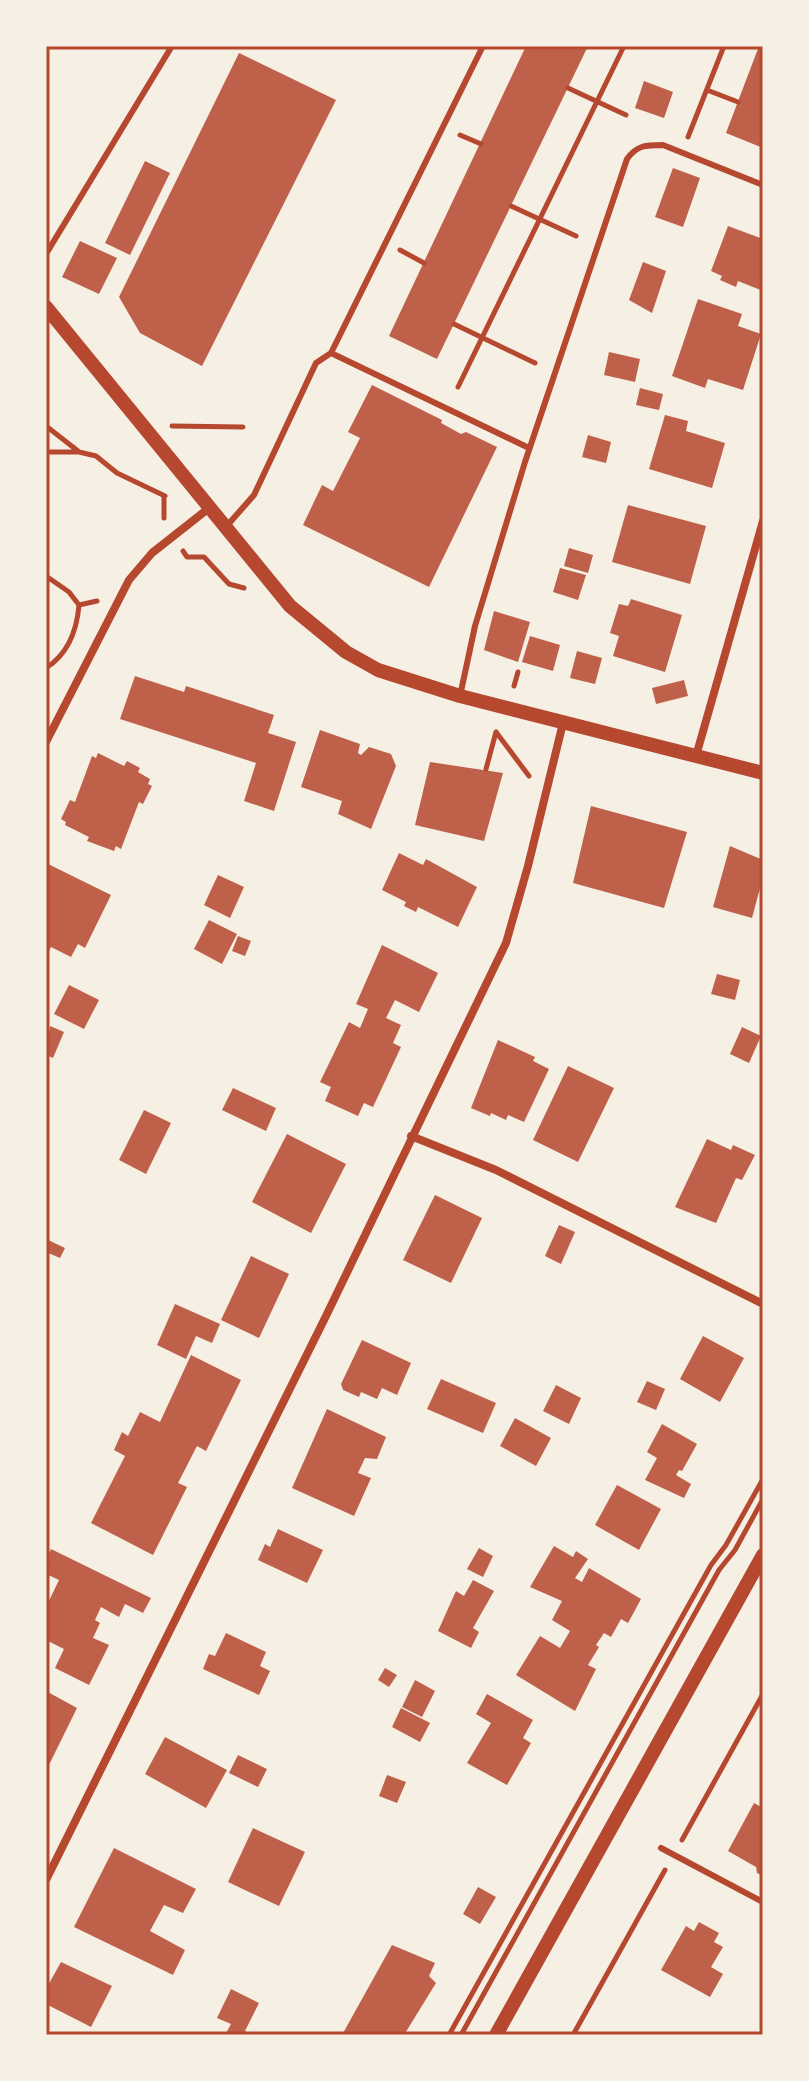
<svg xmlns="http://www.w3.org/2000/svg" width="809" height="2081" viewBox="0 0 809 2081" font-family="'Source Sans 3',sans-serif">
  <rect width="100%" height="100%" fill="#f6efe4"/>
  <path fill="#bf614a" d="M526,46H588L437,359L389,336Z
    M759,46H763V148L726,133Z
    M239,53L336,100L202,366L140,333L119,297Z
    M644,81L673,92L664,118L635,108Z
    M145,161L170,173L130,255L105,243Z
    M673,168L700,178L683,227L655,217Z
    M728,226L763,239V291L738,281L736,287L720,280L722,276L711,271Z
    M80,241L117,258L99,294L62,277Z
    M643,262L666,271L652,313L629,300Z
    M698,299L742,314L738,326L761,334L743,390L708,379L705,388L672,376Z
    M609,352L640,359L635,382L604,375Z
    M372,385L442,420L441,423L461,434L466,432L497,447L429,587L303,525L322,485L333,491L360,438L348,432Z
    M640,388L663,394L659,410L636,405Z
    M665,415L688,421L686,431L725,443L712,488L649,469Z
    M588,435L611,442L606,463L582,457Z
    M628,505L706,526L690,584L612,562Z
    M569,548L593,555L588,573L564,566Z
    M560,568L586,575L578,600L553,592Z
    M631,599L682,615L665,672L613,656L619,636L610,633L619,604L628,606Z
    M494,611L530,622L518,662L484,650Z
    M530,636L560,645L553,671L522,662Z
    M577,651L602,658L595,684L570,678Z
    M135,676L184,692L186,686L274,715L268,733L296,742L274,811L244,801L256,763L120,719Z
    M684,680L688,696L656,704L652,688Z
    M320,730L360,744L358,753L361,755L369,747L391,754L396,766L371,829L338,814L342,801L301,787Z
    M98,753L124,766L127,761L140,768L138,772L150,779L148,784L152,786L143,804L139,802L121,849L116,846L114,851L87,841L89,837L65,825L66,822L61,819L70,800L75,802L92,756L96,758Z
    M430,762L503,773L484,841L415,825Z
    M591,806L687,832L664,908L573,883Z
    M730,846L763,860V877L752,918L713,907Z
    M399,853L423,865L426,859L477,887L458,927L418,907L416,912L404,906L406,902L382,890Z
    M46,863L111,895L85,948L78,944L71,957L51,947L46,957Z
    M218,875L244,887L230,918L204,905Z
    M209,920L237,934L222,964L194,949Z
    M238,936L251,941L245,956L232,951Z
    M382,945L438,973L419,1012L395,1000L386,1018L401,1025L393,1043L401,1047L373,1107L364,1103L358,1116L325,1101L331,1087L320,1082L349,1022L360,1028L368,1009L356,1004Z
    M717,974L740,980L735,1000L711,994Z
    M69,985L99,1000L84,1029L54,1014Z
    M50,1026L64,1032L53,1058L46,1055Z
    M742,1027L761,1036L749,1063L730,1054Z
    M498,1040L535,1057L533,1061L549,1069L524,1122L508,1115L506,1120L491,1113L490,1116L471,1108Z
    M568,1066L614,1088L578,1162L533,1140Z
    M233,1088L276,1108L266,1131L222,1110Z
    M144,1110L171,1123L146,1174L119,1160Z
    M287,1134L346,1164L311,1233L252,1202Z
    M707,1139L731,1150L733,1145L755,1155L742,1180L736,1178L716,1223L675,1207Z
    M435,1195L482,1218L451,1283L403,1260Z
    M559,1225L575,1232L561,1264L545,1256Z
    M46,1239L65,1248L60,1258L46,1252Z
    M251,1256L289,1274L259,1338L221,1320Z
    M175,1304L220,1324L212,1343L196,1336L186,1359L157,1345Z
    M703,1336L744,1358L720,1402L680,1379Z
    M362,1340L411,1363L397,1395L382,1388L377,1399L361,1392L359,1397L343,1390L341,1384Z
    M191,1355L241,1380L206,1451L197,1446L178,1483L187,1487L153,1555L91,1523L125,1456L114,1450L122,1432L128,1436L140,1412L160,1422Z
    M441,1379L496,1403L483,1433L427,1409Z
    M647,1381L665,1389L656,1410L637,1402Z
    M556,1385L581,1398L569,1424L543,1411Z
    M327,1409L386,1437L377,1459L365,1458L358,1473L371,1478L354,1516L292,1488Z
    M515,1418L551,1438L536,1466L500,1446Z
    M662,1424L697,1444L682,1471L679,1470L676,1475L691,1484L684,1498L645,1480L657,1458L647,1452Z
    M617,1485L661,1509L639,1550L595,1525Z
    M278,1529L323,1550L307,1583L258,1560L265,1544L270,1547Z
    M554,1546L573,1557L576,1551L588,1559L575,1578L582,1582L589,1568L641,1599L628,1623L621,1619L611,1637L604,1633L596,1645L599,1647L588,1665L596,1669L575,1711L516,1675L540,1636L560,1648L570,1631L552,1620L562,1601L530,1587Z
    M479,1548L493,1556L483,1577L467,1569Z
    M51,1549L151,1598L143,1613L125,1604L119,1617L101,1607L95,1620L100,1623L93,1638L109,1645L89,1685L55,1668L64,1649L46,1640V1607L59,1580L46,1574V1560Z
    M473,1580L494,1591L473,1628L479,1632L471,1648L438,1631L456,1591L464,1596Z
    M226,1633L266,1652L260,1666L270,1671L259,1695L203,1669L209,1654L215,1656Z
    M385,1668L397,1675L389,1687L378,1680Z
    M415,1680L435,1691L422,1717L402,1707Z
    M46,1691L77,1708L46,1771Z
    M487,1694L533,1720L523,1738L531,1743L507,1785L467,1763L491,1723L476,1714Z
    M401,1708L430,1723L420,1742L392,1727Z
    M165,1737L227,1770L206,1808L145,1774Z
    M238,1755L267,1769L258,1787L229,1773Z
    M387,1775L406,1782L397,1803L379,1796Z
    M754,1803L763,1808V1876L757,1873L756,1867L728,1851Z
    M253,1828L305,1852L279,1906L228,1882Z
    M114,1848L196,1889L183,1913L164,1905L150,1931L185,1950L173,1975L74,1927Z
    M478,1887L496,1897L480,1924L463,1914Z
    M699,1922L719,1933L714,1942L723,1947L711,1967L723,1974L710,1997L661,1970L686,1926L694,1931Z
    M392,1945L435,1963L429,1976L436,1983L404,2035H342Z
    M61,1962L112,1986L91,2027L46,2004V1989Z
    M231,1989L259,2003L245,2031L253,2035H225L231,2024L217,2018Z"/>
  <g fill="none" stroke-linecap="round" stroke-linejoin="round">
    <path stroke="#b5482f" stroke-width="5" d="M568,88L626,115
      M707,90L738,102
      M460,135L481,144
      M688,137L724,46
      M511,206L576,236
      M400,250L424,263
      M454,324L535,363
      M458,387L624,46
      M46,426L78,451
      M172,426L243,427
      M46,452H79L96,456L117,473L165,496
      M164,518V496
      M183,551L187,557H204L229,584L244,588
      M46,576L69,592L79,605C77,629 68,654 46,668
      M79,605L97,601
      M514,686L518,672
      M496,732L529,776
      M486,769L496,732
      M682,1840L763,1694
      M449,2035L711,1565L726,1545L763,1479
      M461,2035L719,1570L735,1550L763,1499
      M573,2035L665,1870"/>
    <path stroke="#b5482f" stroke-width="6" d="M46,254L172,46
      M331,353L529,448
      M225,528L254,495L316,363L331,353L483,46
      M460,696L475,626L525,462L627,159C637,145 646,145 663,145L763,185
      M661,1848L763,1902"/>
    <path stroke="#b5482f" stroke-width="8" d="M46,742L129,580L152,553L209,508
      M696,756L763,521
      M411,1136L496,1170L763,1304
      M46,1880L326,1316L506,943L528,866L563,723"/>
    <path stroke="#b5482f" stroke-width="14" d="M46,307L290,606L346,652L378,670L460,696L763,773
      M496,2035L763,1555"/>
  </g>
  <rect width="809" height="2081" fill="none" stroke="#f6efe4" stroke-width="96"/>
  <rect x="48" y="48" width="713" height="1985" fill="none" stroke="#b5482f" stroke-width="3"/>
</svg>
